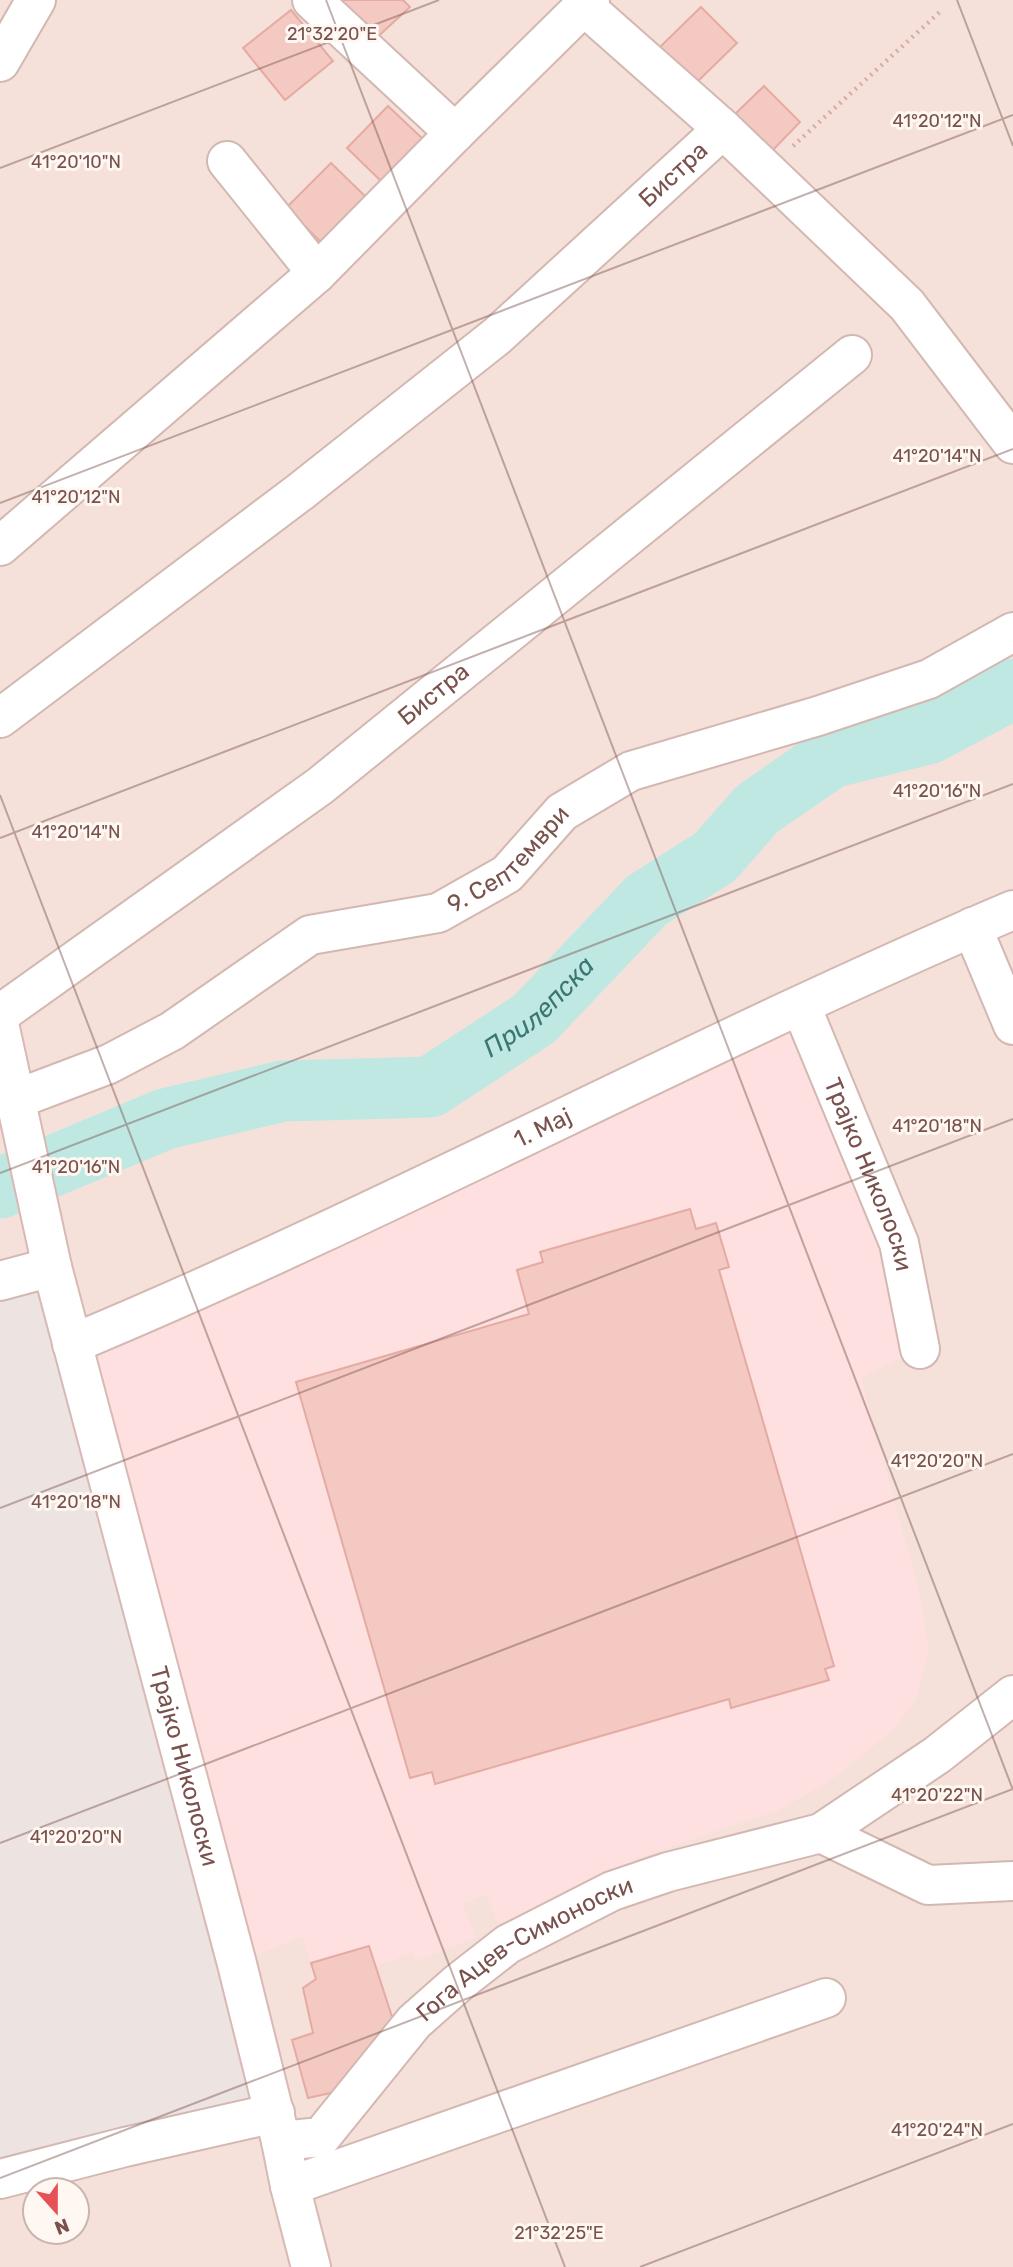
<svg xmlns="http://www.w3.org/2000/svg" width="1013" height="2267" viewBox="0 0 1013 2267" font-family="Rubik,sans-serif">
  <rect width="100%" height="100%" fill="#fdf1eb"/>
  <path fill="#f5e1d9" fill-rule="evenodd" d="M0,0H1013V2267H0ZM35,2190H77V2232H35Z"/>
  <path fill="#fde0df" d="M801,1006L920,1349L861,1378L920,1594L929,1651L916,1700L892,1731L830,1781L779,1810L635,1859L640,1877L498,1923L486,1894L463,1904L476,1938L416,1961L412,1953L375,1967L368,1946L311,1963L303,1936L237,1964L72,1344Z"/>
  <path fill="#ede3e0" d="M52,1267L275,2113L0,2179V1281Z"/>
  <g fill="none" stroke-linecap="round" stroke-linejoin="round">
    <path stroke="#bfe8e3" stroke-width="61" id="s1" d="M0,1188L165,1119L283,1091L430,1087L534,1019L647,900L715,857L757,809L831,758L928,734L1013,689"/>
  </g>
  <path fill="#f3c9c2" stroke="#e5aba3" stroke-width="2" d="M335,0H403L410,7L373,41Z
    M701,7L737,43L696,83L660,47Z
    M291,10L333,61L285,100L243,48Z
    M764,86L800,122L770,153L733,116Z
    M388,106L423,139L382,182L347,148Z
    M331,163L368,199L323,244L286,208Z
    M690,1209L696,1229L716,1223L729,1267L719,1270L834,1666L825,1669L829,1680L731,1708L729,1699L435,1784L432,1772L410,1778L296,1382L529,1314L517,1270L543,1262L540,1252Z
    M369,1946L396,2029L339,2091L308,2098L292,2040L313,2033L303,1988L316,1979L311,1963Z"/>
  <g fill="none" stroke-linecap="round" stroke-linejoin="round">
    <defs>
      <g id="minor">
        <path d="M312,0L455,133"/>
        <path d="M584,6L723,129L907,305L1013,444"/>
        <path d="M0,62L36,0"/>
        <path d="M227,161L317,273"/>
        <path d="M0,546L317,273L455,133L590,0"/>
        <path id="s2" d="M0,718L300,492L497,336L723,129"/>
        <path d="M972,927L1013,1025"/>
        <path id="s3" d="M801,1006L899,1243L920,1349"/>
        <path id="s4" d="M0,1014L320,786L852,355"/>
        <path id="s5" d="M14,1100L109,1064L172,1031L310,935L438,913L507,874L562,812L631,771L818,716L929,679L1013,632"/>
        <path d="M0,1281L52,1267"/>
        <path id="s6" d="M72,1344C391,1211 695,1045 1013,910"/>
        <path d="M821,1833L928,1885L1013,1881"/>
        <path id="s7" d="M281,2141L321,2137L414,2022L458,1983L508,1944L612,1891L668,1872L821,1833L937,1755L1013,1695"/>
        <path d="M0,2179L125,2147L275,2113"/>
        <path d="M290,2186L826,1998"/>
      </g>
      <g id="secondary">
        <path id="s8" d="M0,1028L52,1267L237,1964L281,2141L290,2186L311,2267"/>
      </g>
    </defs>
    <use href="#minor" stroke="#d3b8b2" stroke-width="42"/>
    <use href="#secondary" stroke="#d8b9b3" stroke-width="42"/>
    <path stroke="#d8aba5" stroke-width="4.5" stroke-dasharray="2 5" stroke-linecap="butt" d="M793,146L942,10"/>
    <use href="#minor" stroke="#fff" stroke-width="38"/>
    <use href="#secondary" stroke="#fff" stroke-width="38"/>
  </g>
  <path fill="none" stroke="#79514d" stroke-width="2" stroke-opacity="0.45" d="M326,0L1013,1790M957,0L1013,146M0,168L439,0M0,503L1013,115M0,795L565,2267M0,838L1013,449M0,1173L1013,784M0,1508L1013,1119M0,1843L1013,1454M0,2178L1013,1789M640,2267L1013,2124"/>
  <g text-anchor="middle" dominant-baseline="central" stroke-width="6" stroke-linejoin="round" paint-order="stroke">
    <g font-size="24" fill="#79514d" stroke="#fff7f2">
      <text stroke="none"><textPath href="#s2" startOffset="866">Бистра</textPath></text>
      <text stroke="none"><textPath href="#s4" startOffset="539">Бистра</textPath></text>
      <text stroke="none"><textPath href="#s5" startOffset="560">9. Септември</textPath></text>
      <text stroke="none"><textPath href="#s6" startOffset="518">1. Мај</textPath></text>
      <text stroke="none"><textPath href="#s3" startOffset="182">Трајко Николоски</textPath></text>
      <text stroke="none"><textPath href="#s8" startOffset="761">Трајко Николоски</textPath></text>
      <text stroke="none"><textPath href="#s7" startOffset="322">Гога Ацев-Симоноски</textPath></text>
    </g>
    <g font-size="26" font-style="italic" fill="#3c7671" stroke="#fff7f2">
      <text stroke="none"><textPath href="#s1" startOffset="583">Прилепска</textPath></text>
    </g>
  </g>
  <g font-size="18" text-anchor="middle" fill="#79514d" stroke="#fff7f2" stroke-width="6" stroke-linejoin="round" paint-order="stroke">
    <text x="332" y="40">21°32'20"E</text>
    <text x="937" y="127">41°20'12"N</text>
    <text x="76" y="168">41°20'10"N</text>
    <text x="937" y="462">41°20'14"N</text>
    <text x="76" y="503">41°20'12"N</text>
    <text x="937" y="797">41°20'16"N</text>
    <text x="76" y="838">41°20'14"N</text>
    <text x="937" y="1132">41°20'18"N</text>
    <text x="76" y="1173">41°20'16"N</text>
    <text x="937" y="1467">41°20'20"N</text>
    <text x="76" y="1508">41°20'18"N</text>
    <text x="937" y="1801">41°20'22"N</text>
    <text x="76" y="1843">41°20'20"N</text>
    <text x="937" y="2136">41°20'24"N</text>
    <text x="559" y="2239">21°32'25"E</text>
  </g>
  <g transform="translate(56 2211) rotate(159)"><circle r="33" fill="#fff7f2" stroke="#c9b5b0" stroke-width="2"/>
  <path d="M0-5L12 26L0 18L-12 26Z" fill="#e65156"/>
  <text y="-10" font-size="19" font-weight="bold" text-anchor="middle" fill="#79514d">N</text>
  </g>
</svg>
